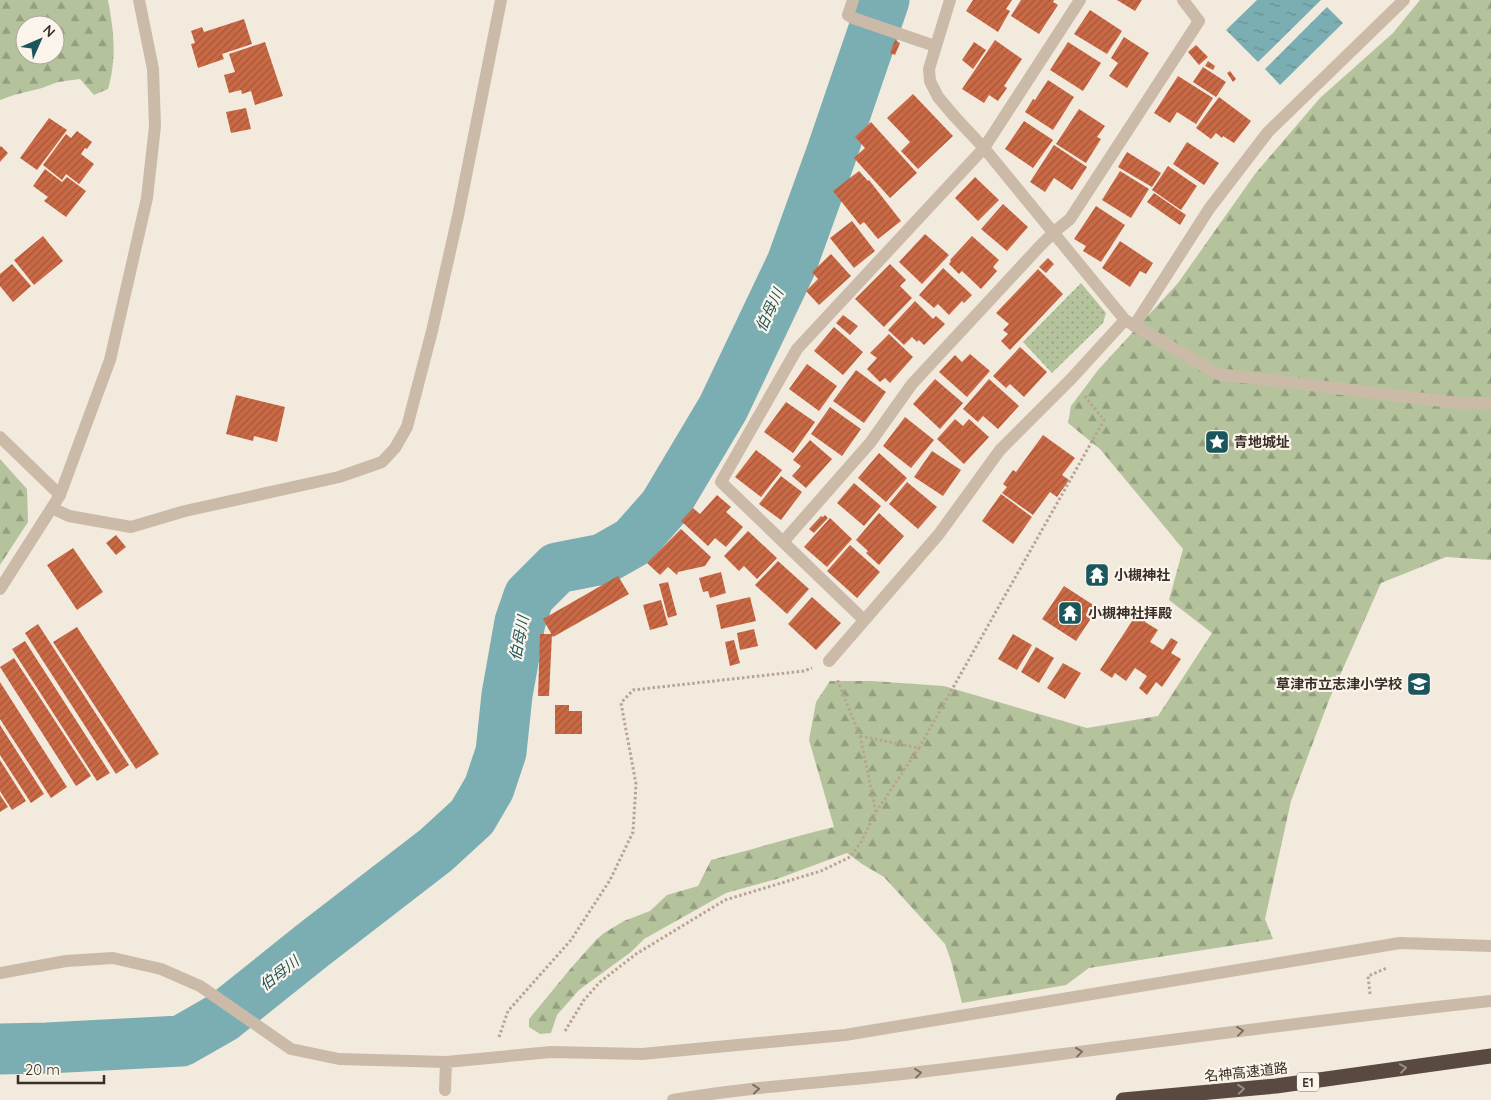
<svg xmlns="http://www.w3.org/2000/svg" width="1491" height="1100" viewBox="0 0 1491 1100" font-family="Quicksand,'Noto Sans JP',sans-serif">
  <defs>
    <pattern id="forest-firs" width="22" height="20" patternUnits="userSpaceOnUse" patternTransform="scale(1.25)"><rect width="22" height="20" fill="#b5c39d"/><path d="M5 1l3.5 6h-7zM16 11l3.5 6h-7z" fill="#949f80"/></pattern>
    <pattern id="park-dots" width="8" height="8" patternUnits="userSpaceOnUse" patternTransform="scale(1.25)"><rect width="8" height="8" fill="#b5c39d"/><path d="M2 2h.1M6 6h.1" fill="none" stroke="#949f80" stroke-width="1.8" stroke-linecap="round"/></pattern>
    <pattern id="water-ripples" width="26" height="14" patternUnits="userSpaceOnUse" patternTransform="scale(1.25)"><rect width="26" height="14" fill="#7baeb2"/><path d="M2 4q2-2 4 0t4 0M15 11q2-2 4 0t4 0" fill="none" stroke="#668e91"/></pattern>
    <pattern id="building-hatch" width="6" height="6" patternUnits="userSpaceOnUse" patternTransform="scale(1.25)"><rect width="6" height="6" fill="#ca6945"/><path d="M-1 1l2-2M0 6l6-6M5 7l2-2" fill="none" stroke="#a5573a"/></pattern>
  </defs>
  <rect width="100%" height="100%" fill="#f3eade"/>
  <path fill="url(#forest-firs)" fill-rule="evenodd" d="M0,0H108C114,32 117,57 108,89L94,95L80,79L58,82L42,88L14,95L0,100ZM25,25H55V55H25Z
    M1420,0H1491V560L1446,557L1381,583L1329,700L1291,801L1265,919L1273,939L1089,968L1066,985L962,1003L951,961L945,944L884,877L862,864L847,853L777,879L726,893L644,939L631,952L579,990L557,1015L551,1033L540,1034L529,1027V1019L571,968L596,940L604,933L624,921L650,911L667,895L698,886L711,860C752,850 792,837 834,827L809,740L816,702L830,681H872L944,686L1087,728L1158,716L1212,633L1169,600L1183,549L1100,449L1068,423L1071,406L1098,370L1178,283L1255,174L1320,98L1393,33Z
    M0,459L27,489L28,522L0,565Z"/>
  <path fill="url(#park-dots)" d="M1081,283L1106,313L1103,323L1052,373L1023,342Z"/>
  <path fill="url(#water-ripples)" d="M1257,0H1321L1258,62L1226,30Z
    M1327,7L1343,23L1280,85L1265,69Z"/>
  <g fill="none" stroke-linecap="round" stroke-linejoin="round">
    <path stroke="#7baeb2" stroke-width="51" d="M0,1049L47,1048L181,1041L223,1017L313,945L436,850L472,817L489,788L501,752L507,695L520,622L529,596L557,568L603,559L633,542L664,507L723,408L792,263L831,155L884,0"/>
  </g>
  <path fill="url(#building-hatch)" d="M973,0H1012L1006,9L1010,11L998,32L966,11Z
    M1021,0H1054L1053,2L1058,5L1039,34L1011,16Z
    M1117,0H1142L1135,11Z
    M1090,10L1122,31L1107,54L1074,34Z
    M244,19L252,44L222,54L224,59L198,68L191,44L195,43L191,31L202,27L204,32Z
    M1124,37L1149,53L1127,88L1109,76L1118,63L1111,58Z
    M895,40L900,43L895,55L890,53Z
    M995,40L1022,59L1004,86L1007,88L998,101L989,95L984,103L962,89Z
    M265,42L283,96L255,105L251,91L242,94L241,90L229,93L224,75L235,72L229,54Z
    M974,42L986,50L973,69L962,60Z
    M1068,42L1101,63L1083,91L1050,70Z
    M1196,45L1208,57L1199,65L1188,52Z
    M1208,61L1215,66L1213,70L1205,66Z
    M1203,67L1226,82L1216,97L1193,82Z
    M1230,71L1236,79L1233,82L1227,73Z
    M1178,76L1213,98L1196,124L1177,112L1170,123L1154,113Z
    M1048,80L1074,97L1053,130L1025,112L1033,99L1035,100Z
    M913,94L953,136L918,169L901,151L910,142L887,118Z
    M1219,97L1251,121L1234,143L1223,136L1222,138L1216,133L1211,139L1196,128Z
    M246,108L251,129L231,133L226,112Z
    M1079,109L1105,126L1097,137L1101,139L1086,163L1056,144Z
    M49,118L67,130L37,170L20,158Z
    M1024,121L1053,140L1033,168L1005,149Z
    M871,122L917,173L890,198L854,158L865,148L855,137Z
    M77,131L92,142L87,149L85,148L81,154L94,164L79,184L66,174L62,180L43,165L66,134L71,138Z
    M1187,142L1219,163L1204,185L1173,164Z
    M1054,145L1087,167L1072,190L1054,178L1045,192L1030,182Z
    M1,146L8,153L0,162V147Z
    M1127,152L1161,173L1152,187L1118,167Z
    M1168,166L1197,186L1181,210L1152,190Z
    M45,169L62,182L67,177L86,191L66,217L44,201L48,197L33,186Z
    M859,171L868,181L869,180L901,221L878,239L864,222L860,225L833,191Z
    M1120,171L1149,189L1131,218L1102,200Z
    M975,177L999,200L978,221L955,198Z
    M1154,193L1186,215L1180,225L1147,202Z
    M1003,204L1028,227L1007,251L981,229Z
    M1096,206L1125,225L1101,262L1083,251L1086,246L1074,239Z
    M852,221L875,251L854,268L830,238Z
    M925,234L949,255L922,284L899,262Z
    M43,236L63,261L34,285L14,260Z
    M972,236L999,260L993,267L997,271L981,289L962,271L959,274L949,264L951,261L950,260Z
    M1120,241L1153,263L1146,274L1140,271L1130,287L1102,268Z
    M831,254L851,276L819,305L806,291L818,279L812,272Z
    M1048,258L1054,264L1046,273L1039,267Z
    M12,264L31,286L13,302L0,286V274Z
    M890,264L906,280L900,286L912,298L884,327L855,299Z
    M943,268L972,295L964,303L962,301L949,315L938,304L934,308L919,295Z
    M1038,269L1063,294L1010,350L1001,341L1008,334L1003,330L1009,324L996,313Z
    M915,301L933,319L936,316L945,324L924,345L919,340L917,342L912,337L904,345L888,330Z
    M843,315L858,326L850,335L836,323Z
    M834,327L863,352L843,375L814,351Z
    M889,334L913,357L890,383L885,378L880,382L867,369L877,358L870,353Z
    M1020,347L1047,372L1024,397L1010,384L1006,388L993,376Z
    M970,354L990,371L967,397L939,372L955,355L962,362Z
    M807,364L837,386L819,411L789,389Z
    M856,370L886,392L864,423L833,401Z
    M935,379L963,403L940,429L913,404Z
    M989,379L1019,406L998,429L983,416L978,422L963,409Z
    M236,395L285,407L277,442L254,436L253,441L226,434Z
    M786,402L815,422L793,453L764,432Z
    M830,407L861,429L842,456L811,434Z
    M905,417L934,440L911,468L883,446Z
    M955,419L963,426L969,419L989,437L964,464L937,439Z
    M1043,435L1075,458L1062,475L1069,480L1057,497L1050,492L1033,515L1002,493L1007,487L1003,484L1013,470L1016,472Z
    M810,440L832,459L806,488L792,476L801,466L793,460Z
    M756,450L782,470L761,497L735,477Z
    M932,451L961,470L943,496L914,477Z
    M879,453L907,478L886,502L858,478Z
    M781,476L802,492L781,520L759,504Z
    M907,482L937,507L918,529L889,504Z
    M854,483L881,506L864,526L837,503Z
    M1001,494L1032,517L1013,544L982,521Z
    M717,495L731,507L726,512L743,527L726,547L715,538L708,546L681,521L693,508L700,514Z
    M879,513L904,536L879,565L866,553L868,551L856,540Z
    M825,515L828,518L814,533L809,529L821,516L823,517Z
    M830,518L852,539L827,567L804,547Z
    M681,529L711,557L705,566L678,572L677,575L668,567L660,575L647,563Z
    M748,531L777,558L757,579L744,566L739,571L724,556Z
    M116,535L126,547L116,555L106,543Z
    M850,545L880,572L857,598L827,571Z
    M73,548L103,592L77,610L47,565Z
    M778,561L809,589L787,614L755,585Z
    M721,572L726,593L710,598L708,591L703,592L699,578Z
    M618,576L629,594L553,637L543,619Z
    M668,582L677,615L668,618L659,584Z
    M1064,586L1098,608L1076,641L1042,619Z
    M750,597L756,621L721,629L716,605Z
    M812,597L841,623L816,650L788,624Z
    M661,600L668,625L650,630L643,605Z
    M1138,612L1148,618L1145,622L1158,630L1150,642L1163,650L1171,638L1178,642L1171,653L1181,659L1162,687L1156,682L1147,695L1139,688L1147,676L1135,668L1126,681L1115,673L1112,678L1100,670Z
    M38,624L129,765L116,774L25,633Z
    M77,627L159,754L136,769L53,642Z
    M754,629L758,646L740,650L737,633Z
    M540,634H552L549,696H538Z
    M1013,634L1032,645L1017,670L998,659Z
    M734,640L740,663L730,666L725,642Z
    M25,641L110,773L97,781L12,649Z
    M1036,647L1054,658L1039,683L1021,672Z
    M14,658L91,776L76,786L0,667Z
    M1063,663L1081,673L1065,699L1047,688Z
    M0,682L67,787L51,798L0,719Z
    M555,705H569V711H582V734H555Z
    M0,725L44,794L31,803L0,755Z
    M0,760L26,801L12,810L0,791Z
    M0,795L8,807L0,812Z"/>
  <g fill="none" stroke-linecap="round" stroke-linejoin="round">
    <path stroke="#b8a493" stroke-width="3" stroke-dasharray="2.5 2.5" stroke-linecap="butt" d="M860,736L919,748L1104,420L1084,395
      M876,812L919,748
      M1370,994L1368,976L1387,968
      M565,1031L584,1000L600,982L636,954L725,900L821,871L850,857L861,842L876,812L860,736L837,679
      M499,1037L508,1011L571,940L610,880L633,832L636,784L621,703L633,690L804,671L812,668"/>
    <path stroke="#ccbaa9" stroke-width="12" d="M0,437L60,495
      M673,1100C757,1085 843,1082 928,1071C1116,1048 1303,1021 1491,1001"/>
    <path stroke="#ccbaa9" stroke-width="12" d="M853,0L848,15L853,18L935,46
      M950,0L929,69L930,81L938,97L955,117L984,148L1125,320L1218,374L1458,403H1491
      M1134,326L1209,209L1268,132L1404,0
      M52,508L69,516L131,527L185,511L339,477L382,462L395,448L407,427L432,331L458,216L501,0
      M783,542L870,443L912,384L1040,246L1054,232L1070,219L1199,21L1183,0
      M0,589L60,495L110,360L147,198L155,126L153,69L139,0
      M864,620L721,482L797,349L984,148L1080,0
      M829,661L939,534L1000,450L1071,379L1125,320
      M0,973L66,961L113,958L161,969L200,986L291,1049L339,1059L446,1062L551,1052L642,1054L845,1035L1400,943L1491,946
      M445,1090L446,1062"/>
    <path stroke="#5a4940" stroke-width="15" d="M1123,1100L1276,1086L1491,1056"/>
  </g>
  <defs><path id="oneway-chevron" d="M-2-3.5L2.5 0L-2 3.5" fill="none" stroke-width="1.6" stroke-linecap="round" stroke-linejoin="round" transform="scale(1.25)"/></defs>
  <g stroke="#7b6e63">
    <use href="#oneway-chevron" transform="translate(1240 1031) rotate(-7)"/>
    <use href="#oneway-chevron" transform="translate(1079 1052) rotate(-7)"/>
    <use href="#oneway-chevron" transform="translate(918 1073) rotate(-7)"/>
    <use href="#oneway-chevron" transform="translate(756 1089) rotate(-5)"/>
  </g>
  <g stroke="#9a8d84">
    <use href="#oneway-chevron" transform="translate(1403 1068) rotate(-8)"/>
    <use href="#oneway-chevron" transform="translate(1241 1089) rotate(-5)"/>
  </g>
  <defs>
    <symbol id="sight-square" viewBox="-11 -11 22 22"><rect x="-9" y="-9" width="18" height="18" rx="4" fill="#1c565d" stroke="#fbf4ea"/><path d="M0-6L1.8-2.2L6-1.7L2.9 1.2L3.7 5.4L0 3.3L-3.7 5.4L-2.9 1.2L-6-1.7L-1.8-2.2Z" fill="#fff"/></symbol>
    <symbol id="temple-square" viewBox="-11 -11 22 22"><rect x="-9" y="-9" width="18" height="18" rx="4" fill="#1c565d" stroke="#fbf4ea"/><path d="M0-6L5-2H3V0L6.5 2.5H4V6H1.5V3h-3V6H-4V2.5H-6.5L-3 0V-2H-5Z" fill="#fff"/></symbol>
    <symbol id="school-square" viewBox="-11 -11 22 22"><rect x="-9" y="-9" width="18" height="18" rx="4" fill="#1c565d" stroke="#fbf4ea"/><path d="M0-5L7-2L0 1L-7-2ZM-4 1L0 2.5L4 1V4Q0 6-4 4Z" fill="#fff"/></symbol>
  </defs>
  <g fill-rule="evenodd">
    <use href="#sight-square" x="1203" y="428" width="28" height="28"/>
    <use href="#temple-square" x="1083" y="561" width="28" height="28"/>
    <use href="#temple-square" x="1056" y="599" width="28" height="28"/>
    <use href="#school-square" x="1405" y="670" width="28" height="28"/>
  </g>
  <g text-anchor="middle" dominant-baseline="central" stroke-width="4.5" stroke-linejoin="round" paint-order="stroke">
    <rect fill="#fbf4ea" stroke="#736a63" stroke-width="1" x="1297" y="1072.5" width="22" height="19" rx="4"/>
    <g font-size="12" font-weight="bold" fill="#392f29">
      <text x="1308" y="1082">E1</text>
    </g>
    <g font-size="14" font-weight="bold" fill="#392f29" stroke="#fbf4ea" text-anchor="start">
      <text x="1234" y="442">青地城址</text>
      <text x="1114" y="575">小槻神社</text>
      <text x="1088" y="613">小槻神社拝殿</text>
      <text x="1402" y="684" text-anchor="end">草津市立志津小学校</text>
    </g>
    <g font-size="14" fill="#392f29" stroke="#fbf4ea">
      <text transform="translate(1246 1072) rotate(-6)">名神高速道路</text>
    </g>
    <g font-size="15" font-style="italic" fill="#1c565d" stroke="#fbf4ea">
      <text transform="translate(769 310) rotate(-65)">伯母川</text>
      <text transform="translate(519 638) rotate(-79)">伯母川</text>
      <text transform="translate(279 973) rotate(-38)">伯母川</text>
    </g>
  </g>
  <g transform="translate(40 40) rotate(45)"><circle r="24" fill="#fbf4ea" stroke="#ada59d"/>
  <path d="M0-4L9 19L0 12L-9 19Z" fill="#1c565d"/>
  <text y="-8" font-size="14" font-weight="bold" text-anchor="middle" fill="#392f29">N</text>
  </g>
  <path d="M18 1075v8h86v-8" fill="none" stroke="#392f29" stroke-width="2.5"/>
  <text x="25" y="1075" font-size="15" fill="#392f29" stroke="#fbf4ea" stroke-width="4" paint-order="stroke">20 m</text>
</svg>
